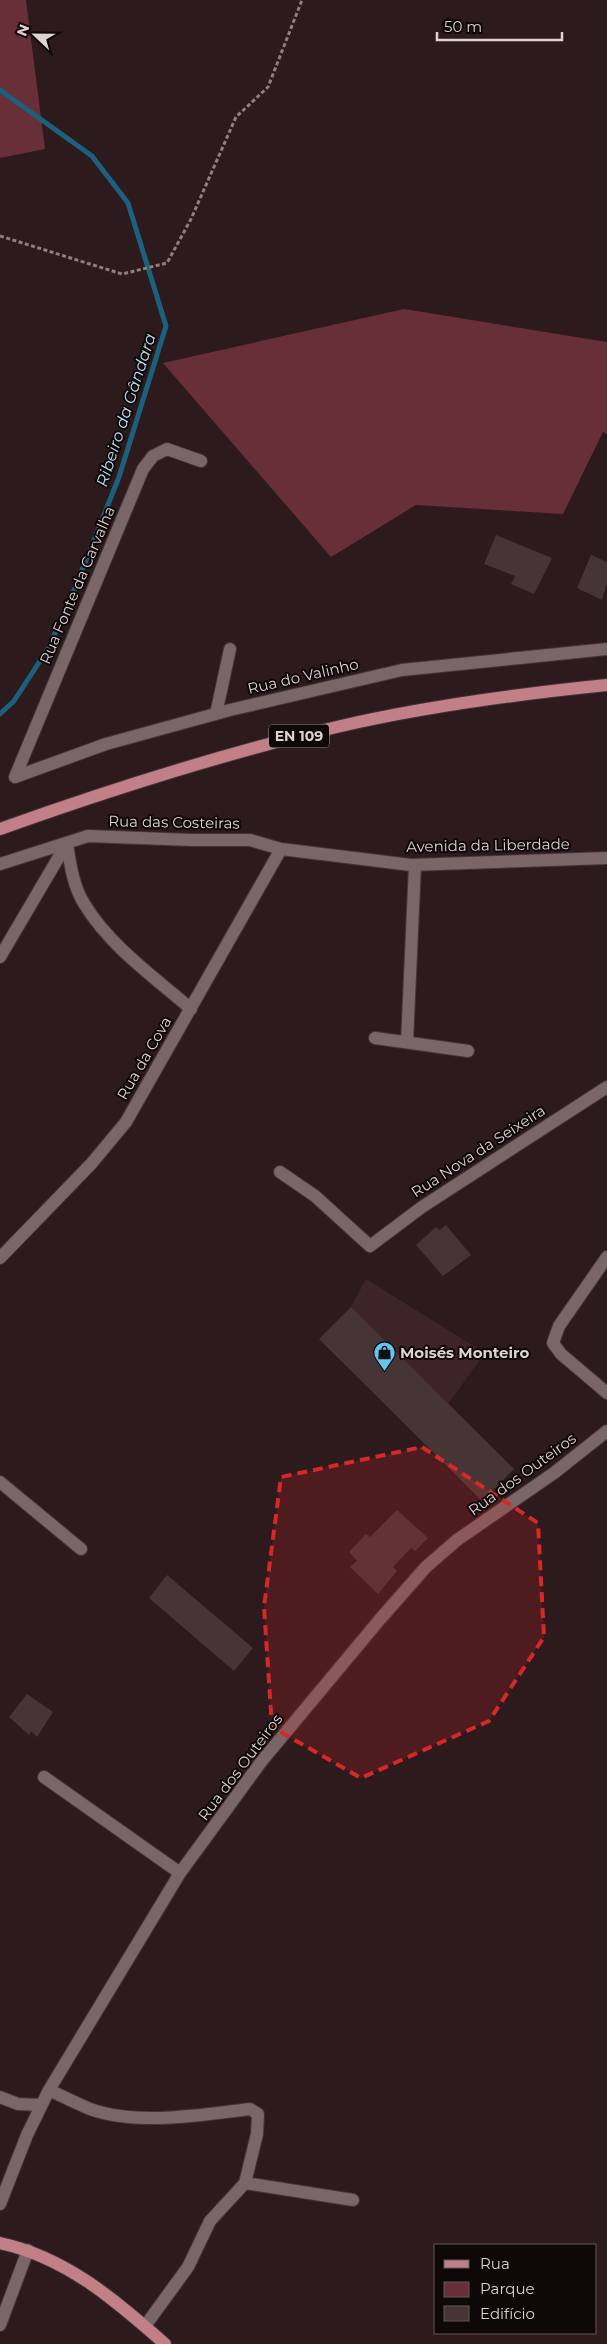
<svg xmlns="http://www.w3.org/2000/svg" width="607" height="2344" viewBox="0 0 607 2344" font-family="Montserrat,sans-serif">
  <rect width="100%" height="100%" fill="#2c1a1d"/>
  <path fill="#3c2427" d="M366,1279L485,1353L448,1404L351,1307Z"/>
  <path fill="#692f38" d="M0,0H26L45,149L0,158Z
    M404,309L607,342V434L603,432L563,514L416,505L331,557L163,363Z"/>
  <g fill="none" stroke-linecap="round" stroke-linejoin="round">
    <path stroke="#1b617d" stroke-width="5" d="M0,90L92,156L128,203L166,326L119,477L75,588L49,647L14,701L0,714"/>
  </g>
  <path fill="#473536" d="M496,535L552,558L534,594L511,584L515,576L484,564Z
    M591,555L607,562V583L602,600L577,588Z
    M446,1225L471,1255L443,1276L416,1245L436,1227L440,1230Z
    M351,1307L514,1469L482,1501L319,1339Z
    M397,1510L428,1538L415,1551L411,1548L393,1567L397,1571L378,1594L350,1567L357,1561L349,1552L366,1534L370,1537Z
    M167,1575L253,1648L234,1671L149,1598Z
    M27,1694L53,1712L37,1737L31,1731L29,1735L9,1717Z"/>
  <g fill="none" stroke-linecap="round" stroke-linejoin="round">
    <defs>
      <path id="minor" d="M216,714L230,649
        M15,777L106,744L230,710L402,670L607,649
        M15,777L143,469L153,456L167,449L201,461
        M67,843C70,863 73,887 85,905C110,946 154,977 191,1009
        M0,864L88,836L191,840H250L281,849L411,865L607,858
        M0,957L67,843
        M375,1038L468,1051
        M407,1042L415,865
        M280,1172L315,1196L370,1246L422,1207L607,1087
        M607,1257L559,1326L553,1343L561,1354L607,1393
        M0,1258L91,1164L126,1122L281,849
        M0,1482L81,1549
        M44,1777L180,1873
        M49,2090C62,2096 76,2103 90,2109C137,2126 201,2115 250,2109L258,2114L257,2134L245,2183L210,2221L188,2267L145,2326
        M0,2097L18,2104L40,2105
        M245,2183L353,2200
        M0,2204L27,2135L49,2090L180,1873L261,1762L381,1618L426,1567L457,1540L554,1473L607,1431
        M0,2325L28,2250"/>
      <path id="major" d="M0,829C112,789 225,753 341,726C428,706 518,694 607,685
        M0,2243C66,2257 115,2300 165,2344"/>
    </defs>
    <use href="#minor" stroke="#443638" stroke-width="14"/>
    <use href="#major" stroke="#443638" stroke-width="14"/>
    <path stroke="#8e7f81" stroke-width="3" stroke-dasharray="4 2.5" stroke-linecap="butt" d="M0,236L122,274L167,263L191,219L236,117L268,87L302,0"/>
    <use href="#minor" stroke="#7a6567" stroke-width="12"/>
    <use href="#major" stroke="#c37f88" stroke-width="12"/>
  </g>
  <path fill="#d62828" fill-opacity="0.2" stroke="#d62828" stroke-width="4" stroke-dasharray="10 6" stroke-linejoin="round" d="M422,1447L538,1523L544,1637L489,1721L361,1778L272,1727L264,1607L281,1477Z"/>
  <defs>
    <symbol id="shop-pin" viewBox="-11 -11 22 30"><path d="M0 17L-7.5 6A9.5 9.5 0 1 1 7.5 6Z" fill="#65c5ef" stroke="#0f0808"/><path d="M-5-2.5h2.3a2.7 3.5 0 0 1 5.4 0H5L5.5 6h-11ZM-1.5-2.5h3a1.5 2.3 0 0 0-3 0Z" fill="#111"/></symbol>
  </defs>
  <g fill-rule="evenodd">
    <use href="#shop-pin" x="372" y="1340" width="25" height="34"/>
  </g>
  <g text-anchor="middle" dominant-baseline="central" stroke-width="4" stroke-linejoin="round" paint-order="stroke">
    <rect fill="#0f0808" stroke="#a09596" stroke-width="1" x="269" y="724.5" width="60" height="23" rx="4"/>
    <g font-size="14" font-weight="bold" fill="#ded2d3">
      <text x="299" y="736">EN 109</text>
    </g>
    <g font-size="15" fill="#ded2d3" stroke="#0f0808">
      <text transform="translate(77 585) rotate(-67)">Rua Fonte da Carvalha</text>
      <text transform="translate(303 676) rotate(-13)">Rua do Valinho</text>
      <text transform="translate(174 822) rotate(1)">Rua das Costeiras</text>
      <text transform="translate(488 845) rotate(-1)">Avenida da Liberdade</text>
      <text transform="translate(144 1058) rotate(-60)">Rua da Cova</text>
      <text transform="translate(478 1151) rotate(-33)">Rua Nova da Seixeira</text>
      <text transform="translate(522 1474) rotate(-36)">Rua dos Outeiros</text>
      <text transform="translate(240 1767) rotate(-53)">Rua dos Outeiros</text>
    </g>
    <g font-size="15" font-weight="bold" fill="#ded2d3" stroke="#0f0808" text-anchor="start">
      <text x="400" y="1352">Moisés Monteiro</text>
    </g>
    <g font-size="16" font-style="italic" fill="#b7e1f5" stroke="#0f0808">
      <text transform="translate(126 410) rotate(-72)">Ribeiro da Gândara</text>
    </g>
  </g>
  <rect x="434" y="2244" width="162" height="90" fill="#0f0808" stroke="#625959"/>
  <rect x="444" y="2260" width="25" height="8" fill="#c37f88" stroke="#625959"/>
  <text x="480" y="2269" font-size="15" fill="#ded2d3">Rua</text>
  <rect x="444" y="2282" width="25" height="15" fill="#692f38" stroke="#625959"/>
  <text x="480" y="2294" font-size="15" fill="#ded2d3">Parque</text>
  <rect x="444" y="2306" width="25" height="15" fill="#473536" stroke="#625959"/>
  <text x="480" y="2319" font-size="15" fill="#ded2d3">Edifício</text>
  <g transform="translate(35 35) rotate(292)" stroke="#0f0808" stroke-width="4" paint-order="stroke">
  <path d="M0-4L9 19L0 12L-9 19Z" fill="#ded2d3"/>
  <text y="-8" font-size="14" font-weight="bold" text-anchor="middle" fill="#ded2d3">N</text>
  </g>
  <path d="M437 32v8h125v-8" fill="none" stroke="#ded2d3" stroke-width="2.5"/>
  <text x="444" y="32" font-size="15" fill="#ded2d3" stroke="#0f0808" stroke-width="4" paint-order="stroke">50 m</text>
</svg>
